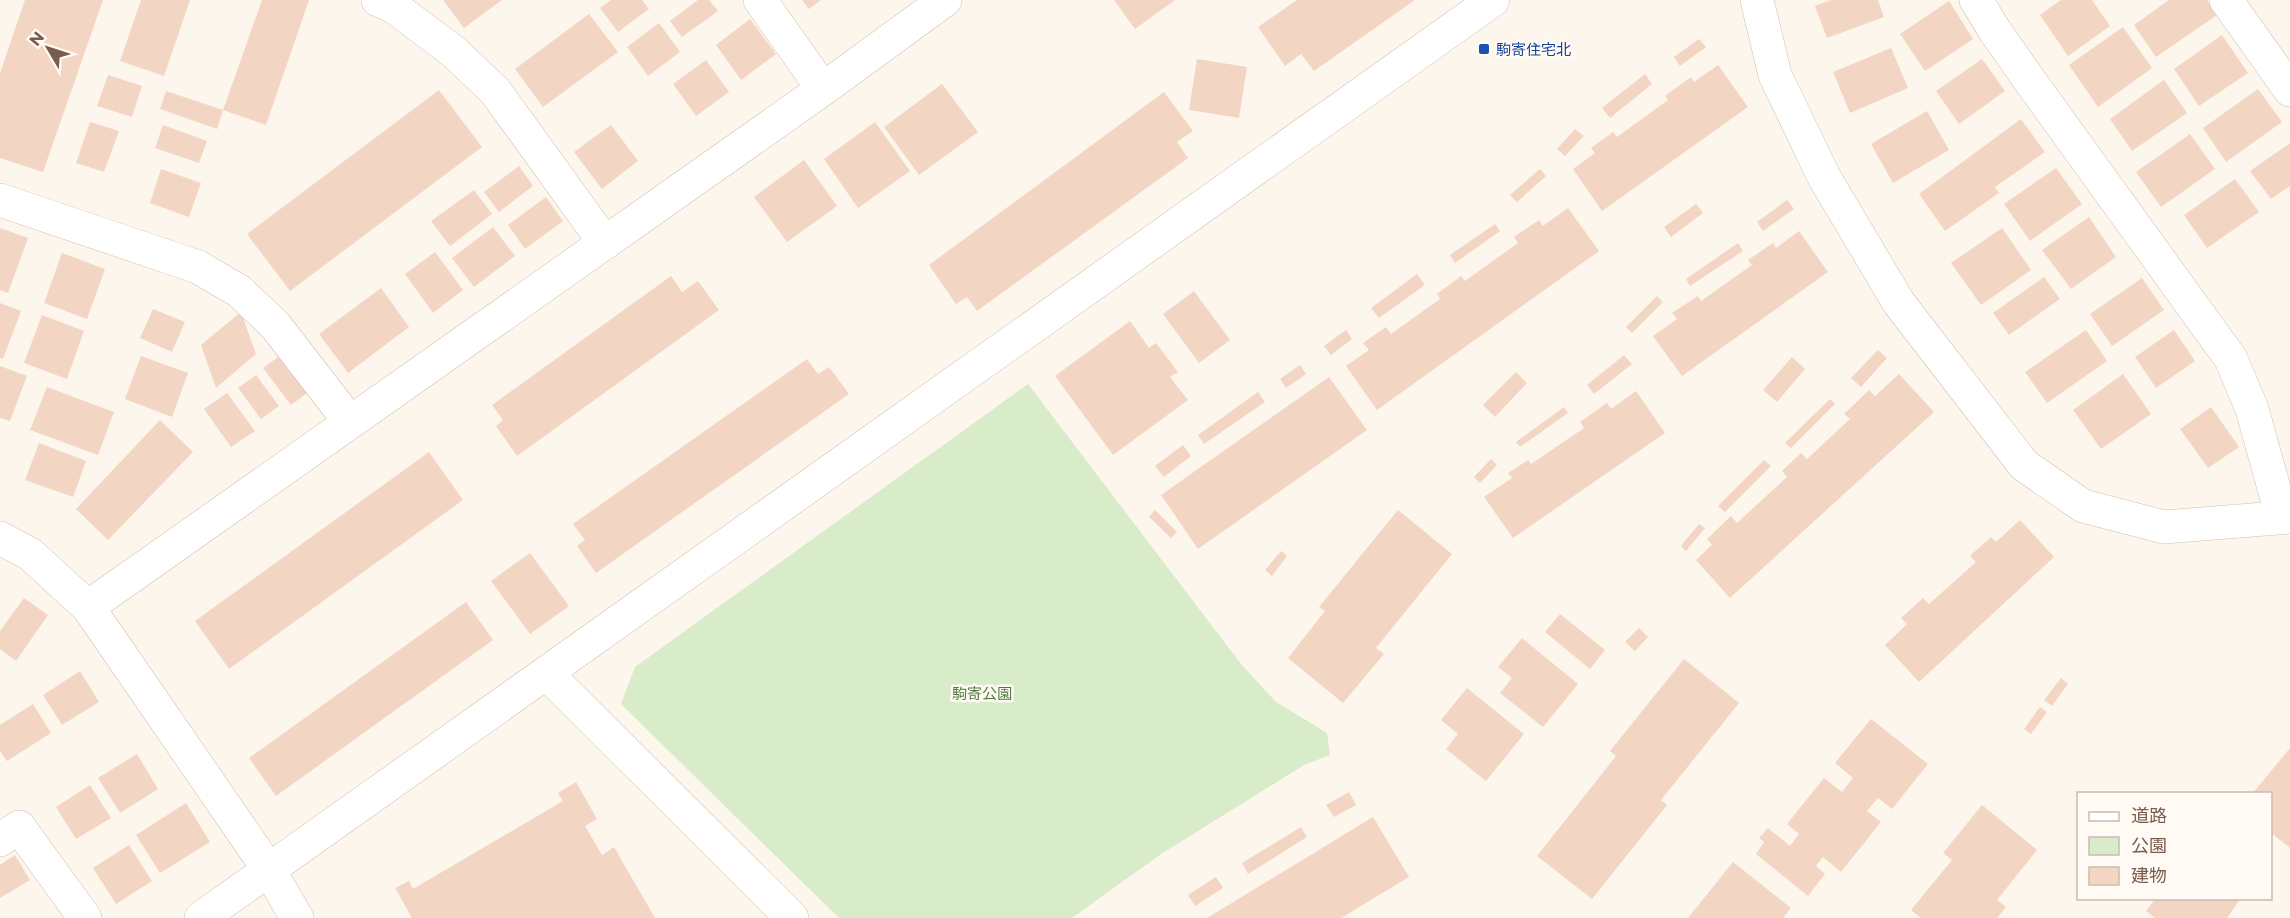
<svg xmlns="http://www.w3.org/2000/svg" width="2290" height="918" viewBox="0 0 2290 918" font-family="Montserrat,'Noto Sans JP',sans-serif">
  <rect width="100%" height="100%" fill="#fdf6ec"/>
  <path fill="#d8ecc9" d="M1028,384L1241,664L1276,702L1327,733L1330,755L1304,765L1161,854L1072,918H839L621,704L635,667Z"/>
  <path fill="#f3d5c3" d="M25,0H103L43,172L0,158V73Z
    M141,0H190L164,76L120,61Z
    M262,0H309L266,125L223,110Z
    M443,0H502L464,28Z
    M611,0H642L649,9L618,32L600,8Z
    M698,0H709L718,11L682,37L670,21Z
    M802,0H821L809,9Z
    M1114,0H1175L1135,29Z
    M1297,0H1415L1314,71L1301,54L1285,66L1258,27Z
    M1831,0H1878L1884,17L1827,38L1815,6Z
    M2061,0H2092L2110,26L2068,56L2040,15Z
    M2169,0H2207L2217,15L2156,57L2134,25Z
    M1949,1L1973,39L1925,71L1900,34Z
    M589,14L618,52L543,107L515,69Z
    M750,19L776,54L741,80L716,45Z
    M659,23L680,52L648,76L627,47Z
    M2123,27L2152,68L2098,107L2069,65Z
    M2222,35L2248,73L2199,106L2174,69Z
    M1699,39L1706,47L1680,66L1674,57Z
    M1891,48L1908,88L1850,113L1833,72Z
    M1197,59L1247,67L1239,118L1189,110Z
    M1982,59L2005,91L1959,124L1936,91Z
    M706,60L729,92L696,116L673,84Z
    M1718,65L1748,107L1602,211L1573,169L1595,153L1591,148L1613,132L1617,137L1668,100L1665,96L1691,77L1694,82Z
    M1645,74L1652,84L1610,118L1602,108Z
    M108,75L142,86L132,117L97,106Z
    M2164,80L2187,113L2132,151L2110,119Z
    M942,84L978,132L919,175L884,127Z
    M2258,89L2282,122L2226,162L2203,128Z
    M439,90L482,147L290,291L247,234Z
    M166,91L223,110L217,129L160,109Z
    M1164,92L1193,131L1177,142L1188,158L977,311L967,297L956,304L929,265Z
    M1927,111L1949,150L1893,183L1871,144Z
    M2021,119L2045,152L1995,187L1999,193L1945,231L1919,194Z
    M90,122L119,131L104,172L76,163Z
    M875,122L910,171L858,208L824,159Z
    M163,125L207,141L199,163L155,148Z
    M611,125L638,161L602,189L574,152Z
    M1575,129L1584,136L1565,156L1557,149Z
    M2190,134L2215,169L2161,207L2136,172Z
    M2290,143V186L2271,199L2250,171Z
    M804,160L837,206L787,242L754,197Z
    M519,166L533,186L499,212L484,192Z
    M2056,168L2082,204L2030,241L2004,204Z
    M161,169L201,183L189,217L150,203Z
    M1540,169L1546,176L1517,202L1510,195Z
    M2235,179L2259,212L2207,248L2184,215Z
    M474,190L492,214L450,246L431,221Z
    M546,197L563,221L525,249L508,225Z
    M1787,200L1794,209L1763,231L1757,222Z
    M1696,204L1703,213L1671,237L1664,227Z
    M1568,208L1599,251L1377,410L1346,366L1369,350L1363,343L1386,327L1391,334L1440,299L1437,294L1461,276L1465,281L1518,243L1514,237L1539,220L1543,226Z
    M2089,217L2116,257L2071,289L2042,250Z
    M1495,224L1500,231L1455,263L1450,255Z
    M493,227L515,256L474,287L452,258Z
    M0,228L28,238L8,293L0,290Z
    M2002,228L2031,270L1981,305L1951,263Z
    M1799,231L1828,272L1682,376L1653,336L1677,319L1672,313L1698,296L1701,301L1752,265L1748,260L1773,243L1776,248Z
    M1738,243L1743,251L1690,286L1686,279Z
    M435,252L463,290L433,313L405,274Z
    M62,253L105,269L87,319L44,303Z
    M1417,274L1425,285L1379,318L1371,308Z
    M671,276L682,292L698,281L719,310L517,456L496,426L503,420L492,405Z
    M2044,277L2060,299L2009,335L1993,313Z
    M2142,278L2164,310L2112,346L2090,314Z
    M381,288L409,327L348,373L319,334Z
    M1194,291L1230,340L1199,363L1163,314Z
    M1657,296L1663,302L1632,333L1626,327Z
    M0,303L21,311L3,359L0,358Z
    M153,309L185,322L172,352L140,338Z
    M241,312L256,354L216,388L201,345Z
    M42,315L84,331L67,379L24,363Z
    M1130,321L1149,348L1156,343L1178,372L1170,377L1188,400L1113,455L1055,376Z
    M1346,330L1352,339L1331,355L1324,346Z
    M2086,330L2107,361L2047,403L2025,372Z
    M2174,330L2195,361L2156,388L2135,357Z
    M1878,350L1887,358L1861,387L1851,378Z
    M282,354L310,391L291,405L263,368Z
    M1624,355L1632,364L1594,394L1587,385Z
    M141,356L188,373L172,417L125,399Z
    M1792,357L1805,369L1777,402L1763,390Z
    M807,359L818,374L829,367L849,394L596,573L577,546L585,540L573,524Z
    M1300,365L1306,374L1286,388L1280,379Z
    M0,366L27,376L10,421L0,418Z
    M1516,372L1527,383L1495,417L1483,405Z
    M1899,374L1934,412L1730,598L1696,560L1712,545L1707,539L1731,516L1737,523L1787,477L1782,471L1801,453L1807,459L1850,419L1844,414L1869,390L1875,396Z
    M2123,374L2151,414L2101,449L2073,410Z
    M256,375L279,406L261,419L238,388Z
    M1329,377L1367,430L1198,549L1161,495Z
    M47,387L114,412L98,455L30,430Z
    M1636,391L1665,433L1513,538L1484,497L1512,478L1508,473L1528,460L1531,464L1584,428L1580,422L1607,403L1611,409Z
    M1258,392L1265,402L1204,444L1198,435Z
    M227,393L255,431L231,447L204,409Z
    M1830,399L1835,404L1791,448L1785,443Z
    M1564,407L1568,413L1520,447L1516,442Z
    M2211,407L2239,447L2208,468L2180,429Z
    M160,420L193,452L108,540L76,509Z
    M39,443L86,461L73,497L25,480Z
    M1183,445L1191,456L1164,477L1155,466Z
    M429,452L463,500L229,669L195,621Z
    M1491,459L1497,465L1480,483L1474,477Z
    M1764,460L1771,466L1725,512L1718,506Z
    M1155,510L1177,532L1171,538L1149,517Z
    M1398,510L1452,554L1376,648L1384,654L1343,703L1288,658L1325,611L1319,607Z
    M2020,520L2054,557L1919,682L1885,645L1907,624L1901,618L1923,598L1929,604L1976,562L1970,556L1991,537L1996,542Z
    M1699,524L1705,528L1686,551L1681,546Z
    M1281,551L1287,556L1272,576L1265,570Z
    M530,553L569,606L530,634L491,581Z
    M24,598L48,615L16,661L0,649V631Z
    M466,602L493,640L276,796L249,758Z
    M1560,614L1605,650L1590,669L1545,632Z
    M1639,628L1648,637L1635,651L1625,642Z
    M1522,638L1578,684L1543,727L1500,693L1512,678L1498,667Z
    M1684,659L1739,703L1661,800L1667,805L1592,899L1537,856L1616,756L1610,751Z
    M80,671L99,702L62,725L43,695Z
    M2061,678L2068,684L2052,706L2044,700Z
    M1467,688L1524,734L1486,781L1446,749L1458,734L1441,720Z
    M33,704L51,733L7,761L0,751V725Z
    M2040,707L2047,712L2031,734L2024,729Z
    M1871,719L1928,764L1892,809L1878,798L1867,811L1881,822L1841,872L1823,857L1816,866L1825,874L1808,896L1756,854L1764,842L1759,838L1768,828L1790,846L1799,834L1787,824L1824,778L1842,792L1853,778L1835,763Z
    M2290,748V848L2270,832V794H2252Z
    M137,754L158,789L120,813L98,778Z
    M576,782L597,819L585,826L602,855L614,847L655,918H412L395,888L409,881L413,889L563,801L558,793Z
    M90,785L111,818L76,839L56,807Z
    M1349,792L1356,805L1334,817L1326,805Z
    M186,803L210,842L160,873L136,835Z
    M1982,805L2037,850L1997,900L2006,907L1997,918H1921L1911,910L1952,860L1943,853Z
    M1373,817L1409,877L1341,918H1207Z
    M1301,827L1307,837L1248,874L1242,863Z
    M129,845L152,881L116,904L93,868Z
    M15,855L30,880L0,898V865Z
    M1733,862L1791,908L1783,918H1688Z
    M1216,877L1223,888L1195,906L1188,895Z
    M2156,898H2241L2227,918H2155L2146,911Z"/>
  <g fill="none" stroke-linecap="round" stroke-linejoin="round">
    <defs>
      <path id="minor" d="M378,0L394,7L454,52L495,91L605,243
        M760,0L823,89
        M1757,0L1775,75L1824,177L1899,303L2024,465L2083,506L2164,527L2290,517
        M1976,0L1995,31L2030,81L2231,359L2252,409L2282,517
        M2226,0L2290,90
        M0,200L198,267L239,291L275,325L350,422
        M0,538L30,554L88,607L269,870L297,918
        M88,607L823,89L945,0
        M546,673L792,918
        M0,840L19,827L85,918
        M201,918L1493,0"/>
    </defs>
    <use href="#minor" stroke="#d1beb0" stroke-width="34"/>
    <use href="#minor" stroke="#fff" stroke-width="33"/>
  </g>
  <rect fill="#1a4fb4" stroke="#fffaf3" stroke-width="2" x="1478" y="43" width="12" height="12" rx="3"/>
  <g text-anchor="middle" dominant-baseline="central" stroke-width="5" stroke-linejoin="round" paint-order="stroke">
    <g font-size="15" fill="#164399" stroke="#fffaf3" text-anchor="start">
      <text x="1496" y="49">駒寄住宅北</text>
    </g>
    <g font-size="15" fill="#537a41" stroke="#fffaf3">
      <text x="982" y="693">駒寄公園</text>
    </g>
  </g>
  <rect x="2077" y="792" width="195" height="108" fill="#fffaf3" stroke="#cabbb1" stroke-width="1.5"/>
  <rect x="2089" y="812" width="30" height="9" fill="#ffffff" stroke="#cabbb1" stroke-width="1.5"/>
  <text x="2131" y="822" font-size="18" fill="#7a5c4d">道路</text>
  <rect x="2089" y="837" width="30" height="18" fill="#d8ecc9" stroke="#cabbb1" stroke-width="1.5"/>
  <text x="2131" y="852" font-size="18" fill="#7a5c4d">公園</text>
  <rect x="2089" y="867" width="30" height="18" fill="#f3d5c3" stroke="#cabbb1" stroke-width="1.5"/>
  <text x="2131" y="882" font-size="18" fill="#7a5c4d">建物</text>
  <g transform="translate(48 48) rotate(309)" stroke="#fffaf3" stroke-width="4.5" paint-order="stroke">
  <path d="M0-4.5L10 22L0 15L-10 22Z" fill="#7a5c4d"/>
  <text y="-9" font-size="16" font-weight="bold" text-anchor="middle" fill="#7a5c4d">N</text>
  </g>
</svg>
